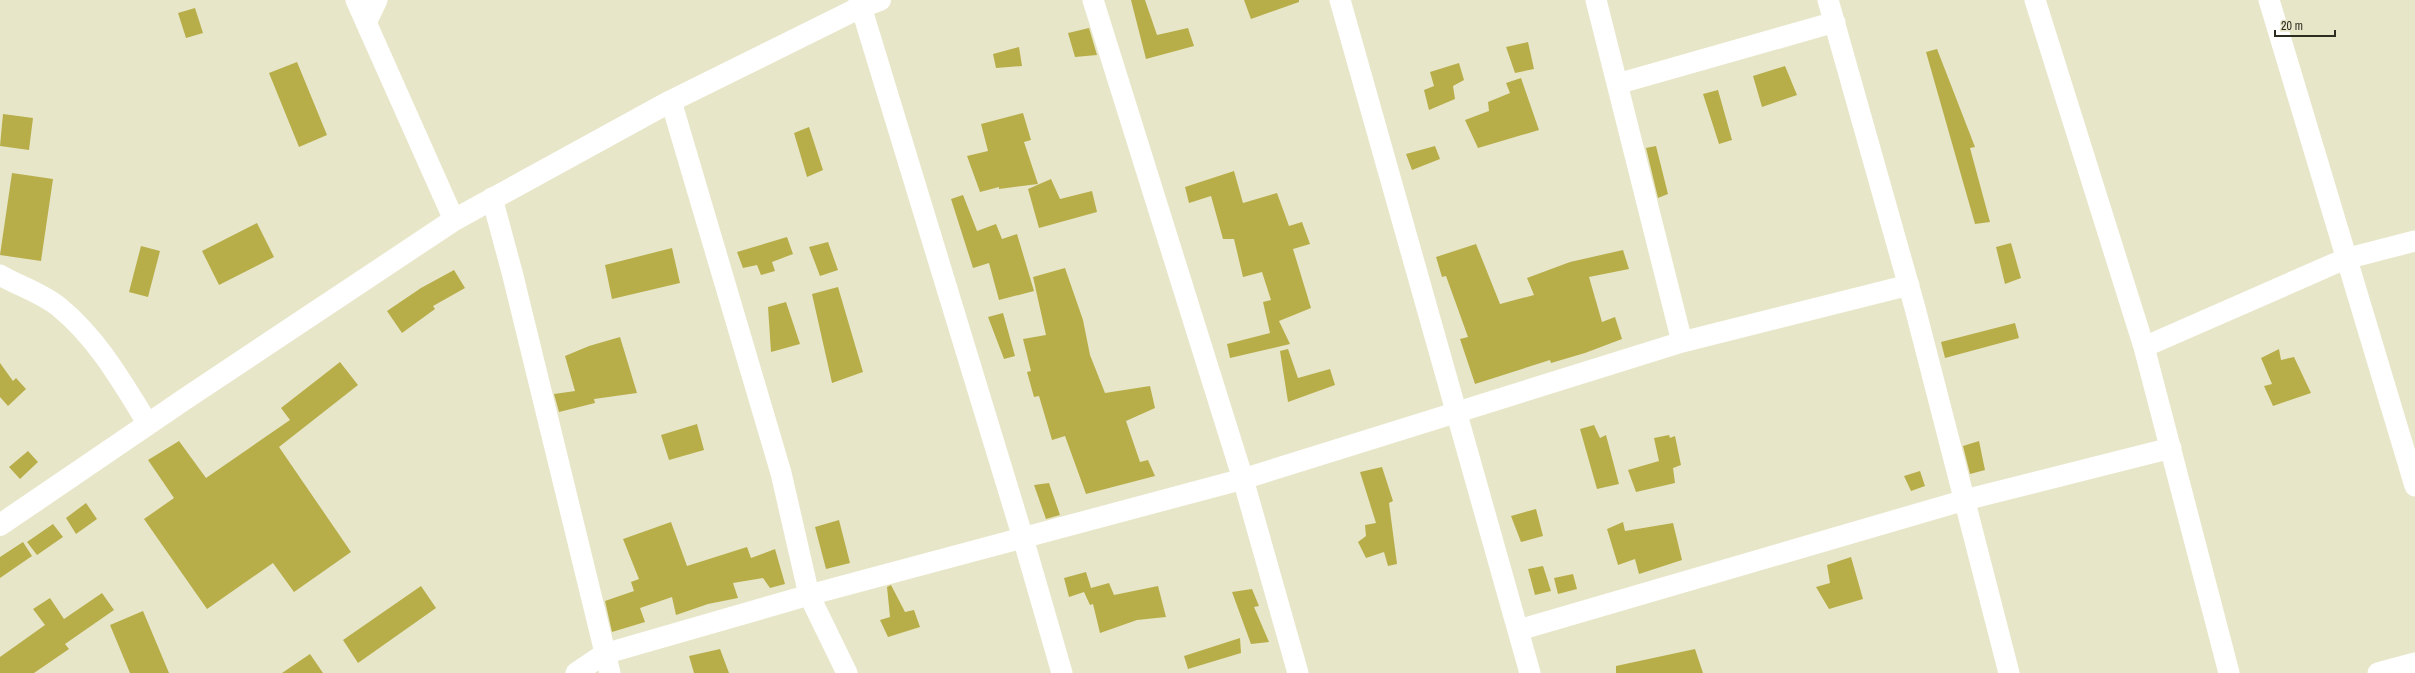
<svg xmlns="http://www.w3.org/2000/svg" width="2415" height="673" viewBox="0 0 2415 673" font-family="'Archivo Narrow',sans-serif">
  <rect width="100%" height="100%" fill="#e8e6c9"/>
  <path fill="#b7ae49" d="M1131,0H1145L1157,35L1188,28L1194,46L1146,59Z
    M1244,0H1299V2L1251,19Z
    M195,8L203,33L186,38L178,13Z
    M1089,28L1097,55L1075,57L1068,33Z
    M1528,42L1534,69L1515,73L1506,47Z
    M1019,47L1022,66L996,68L993,54Z
    M1937,49L1975,147L1970,148L1990,222L1975,224L1926,52Z
    M297,62L327,135L299,147L269,73Z
    M1459,63L1464,80L1453,86L1455,99L1429,110L1424,90L1434,86L1430,72Z
    M1785,66L1797,95L1762,107L1753,76Z
    M1521,78L1539,130L1478,148L1465,120L1489,111L1488,102L1510,93L1506,83Z
    M1718,90L1732,140L1719,144L1703,94Z
    M1023,113L1031,140L1024,142L1038,184L999,189V187L980,192L967,156L988,151L981,124Z
    M3,114L33,118L29,150L0,146Z
    M809,127L823,170L807,177L794,133Z
    M1435,146L1440,159L1412,170L1406,154Z
    M1656,146L1668,194L1658,198L1646,148Z
    M1234,171L1243,203L1277,193L1289,226L1302,222L1310,244L1293,249L1311,308L1279,321L1290,344L1230,358L1227,344L1270,333L1263,302L1271,300L1262,272L1243,277L1234,239H1223L1211,196L1189,203L1185,187Z
    M12,173L53,179L41,261L0,255Z
    M1051,179L1060,199L1092,191L1097,212L1039,228L1028,189Z
    M963,195L977,231L996,224L1002,239L1017,234L1034,291L999,300L989,263L973,268L951,199Z
    M257,223L274,257L219,285L202,251Z
    M787,237L793,254L772,262L775,271L761,275L757,265L743,268L737,252Z
    M828,242L838,270L820,276L809,247Z
    M2011,243L2021,278L2005,284L1996,247Z
    M1476,244L1500,304L1534,295L1527,278L1570,262L1623,250L1629,269L1589,277L1602,322L1615,317L1622,339L1585,353L1551,363L1550,360L1475,384L1460,339L1468,337L1446,276L1442,277L1436,257Z
    M141,246L160,251L148,297L129,292Z
    M672,248L680,283L612,299L605,265Z
    M1065,268L1083,320L1090,355L1105,393L1150,386L1155,408L1126,421L1140,462L1148,460L1155,476L1086,494L1065,436L1052,440L1039,396L1034,397L1027,372L1031,371L1023,339L1046,335L1033,277Z
    M454,270L465,288L433,306L435,309L402,333L387,311L421,288Z
    M838,287L863,372L832,383L812,294Z
    M786,302L800,344L771,352L768,307Z
    M1003,313L1015,356L1004,359L988,317Z
    M2015,323L2019,338L1945,358L1941,342Z
    M620,337L637,393L594,399L595,403L559,412L554,394L575,391L565,356L589,346Z
    M1288,349L1298,378L1330,369L1335,385L1288,402L1280,351Z
    M2279,349L2281,360L2294,357L2311,393L2273,406L2264,386L2272,384L2261,358Z
    M340,362L358,385L279,447L351,552L294,592L273,563L207,609L144,519L174,498L148,460L179,441L206,478L290,420L281,408Z
    M0,363L13,381L16,378L26,389L8,406L0,397Z
    M697,424L704,450L669,460L661,435Z
    M1594,425L1600,438L1606,435L1619,484L1597,489L1580,429Z
    M1669,435L1670,438L1675,436L1681,465L1673,468L1675,483L1636,492L1628,470L1659,461L1654,438Z
    M1979,441L1985,470L1970,474L1963,446Z
    M28,451L38,462L20,479L9,467Z
    M1382,467L1393,501L1389,503L1397,564L1388,566L1384,552L1366,558L1358,542L1366,536L1365,525L1376,523L1360,472Z
    M1920,471L1925,486L1911,491L1904,476Z
    M1049,483L1060,515L1046,519L1034,485Z
    M86,503L97,519L76,534L66,518Z
    M1536,509L1543,536L1521,542L1511,516Z
    M839,520L850,563L826,569L815,527Z
    M671,522L687,566L747,547L751,558L775,549L785,584L770,588L763,578L733,583L738,598L708,604L676,615L672,597L640,608L645,622L612,632L605,601L634,591L631,582L639,579L623,539Z
    M1623,522L1625,531L1673,523L1682,560L1639,574L1635,559L1618,565L1607,529Z
    M53,524L63,537L37,555L27,542Z
    M23,542L32,556L0,578V557Z
    M1851,557L1863,599L1829,609L1816,587L1830,583L1827,565Z
    M1543,566L1551,591L1535,595L1528,569Z
    M1086,572L1091,588L1109,583L1114,595L1158,586L1166,617L1137,620L1100,633L1093,604L1090,605L1084,592L1069,597L1064,578Z
    M1573,574L1577,589L1558,594L1554,578Z
    M891,585L905,612L914,610L920,627L888,637L880,620L890,617L887,587Z
    M421,586L436,608L358,663L343,640Z
    M1252,589L1259,606L1254,607L1269,642L1251,644L1232,592Z
    M102,593L114,610L65,644L69,649L34,673H0V657L45,625L33,609L50,598L64,619Z
    M143,611L169,673H130L110,625Z
    M1240,638L1241,653L1188,669L1184,656Z
    M720,649L729,673H694L689,656Z
    M1695,649L1703,673H1616V666Z
    M310,654L323,673H282Z"/>
  <g fill="none" stroke-linecap="round" stroke-linejoin="round">
    <path stroke="#fff" stroke-width="21" d="M356,0L454,220
      M859,0L1023,538L1062,673
      M1093,0L1243,479L1298,673
      M1340,0L1530,673
      M1596,0L1682,342
      M1828,0L1915,308L2009,673
      M2035,0L2144,347L2229,673
      M2269,0L2415,486
      M366,23L377,0
      M1617,84L1835,22
      M671,101L781,473L809,595L847,673
      M492,198L512,272L610,673
      M0,275C19,286 42,293 59,307C98,339 122,382 148,424
      M2144,347L2345,259L2415,241
      M1519,630L1965,500L2171,448
      M576,673L604,654L809,595L1243,479L1682,342L1909,285
      M2378,673L2415,663"/>
    <path stroke="#fff" stroke-width="22" d="M0,525L185,399L454,220L671,101L861,7L880,0"/>
  </g>
  <path d="M2275 30v6h60v-6" fill="none" stroke="#2c2c21" stroke-width="2"/>
  <text x="2281" y="30" font-size="12" fill="#2c2c21" stroke="#e8e6c9" stroke-width="3" paint-order="stroke">20 m</text>
</svg>
